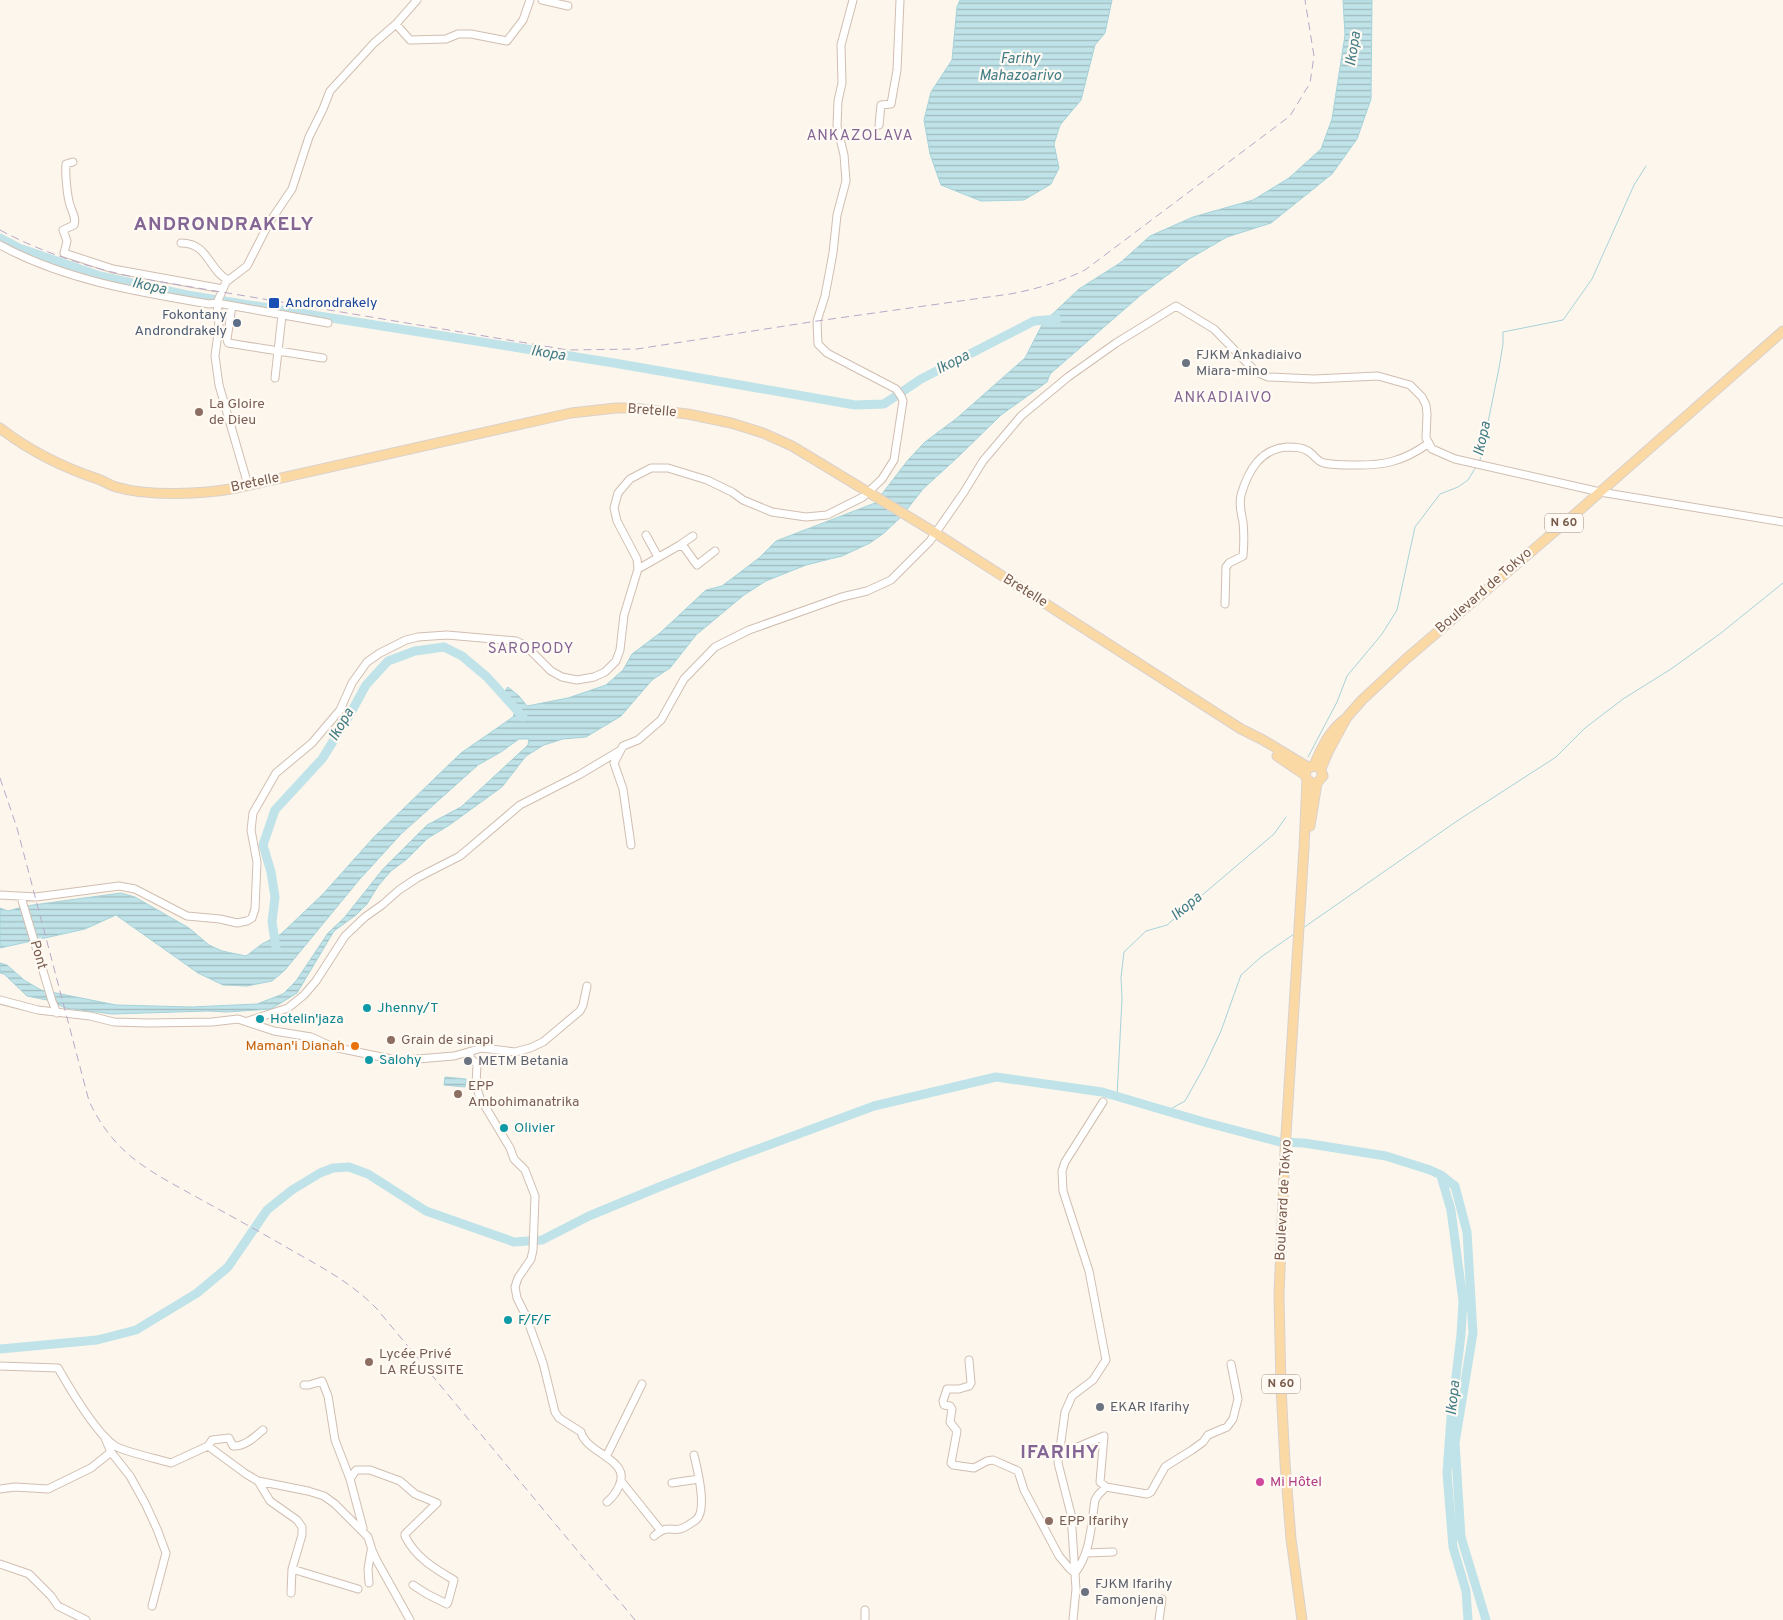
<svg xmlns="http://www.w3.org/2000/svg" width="1783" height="1620" viewBox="0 0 1783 1620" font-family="Overpass,sans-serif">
  <defs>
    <pattern id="water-rules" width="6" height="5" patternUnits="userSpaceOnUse" patternTransform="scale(1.25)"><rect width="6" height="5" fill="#bfe3e8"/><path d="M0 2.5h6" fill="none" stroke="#a0bbbe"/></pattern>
  </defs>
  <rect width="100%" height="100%" fill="#fdf6ec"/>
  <path fill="url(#water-rules)" stroke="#a5d3da" d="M960,0H1112L1105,33L1095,45L1081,100L1060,125L1054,144L1059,168L1051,184L1024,200L981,201L941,185L930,154L924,120L931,92L952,60L957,7Z
    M1343,0H1372L1371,99L1357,139L1332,174L1271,223L1227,237L1189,259L1142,294L1050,374L1047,382L1001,415L959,456L923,489L901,517L884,533L870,543L842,556L806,565L766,581L744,595L696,635L670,668L652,680L621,716L586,737L563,739L544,745L526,756L502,787L448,826L428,838L407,859L391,871L378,886L367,904L356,915L334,931L297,993L271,1009L227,1012L208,1011L112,1014L65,1008L52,1001L27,996L4,974L0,973V963L7,965L24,980L41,990L116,1005L191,1007L257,1004L283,994L296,981L328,933L344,918L383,869L427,825L461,807L528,745L529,739H519L501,752L478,765L401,834L359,880L285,970L272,981L247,986L223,985L198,973L116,915L85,929L0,948V908L8,911L26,906L121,893L135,897L189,928L209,945L222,951L246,956L262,944L281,934L323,894L374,837L461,753L513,717L517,705L504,692L508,687L519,696L527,706L568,698L606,685L623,670L632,654L660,633L706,590L722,586L759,558L776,541L875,503L908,460L925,442L957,418L1025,358L1043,323L1079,289L1120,263L1150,236L1193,217L1253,200L1289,178L1321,149L1332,119L1345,35Z
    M445,1077L466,1079L465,1087L444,1085Z"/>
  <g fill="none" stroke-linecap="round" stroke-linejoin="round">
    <path stroke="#a5d3da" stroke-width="1" d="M1479,462L1481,457L1499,368L1503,344V332L1563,320L1592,279L1634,185L1646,166
      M1308,757L1337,702L1347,676L1382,634L1397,610L1415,527L1440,494L1458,487L1468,480L1476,467
      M1303,928L1457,821L1556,757L1585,728L1623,699L1671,669L1721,633L1783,583
      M1117,1097L1122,999L1121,977L1124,952L1146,931L1167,925L1274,834L1286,817
      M1167,1111L1185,1101L1204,1067L1221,1031L1241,975L1261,957L1294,934"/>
    <path stroke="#bfe3e8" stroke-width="9" d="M0,238L19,248L100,276L187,295L614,363L855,405L884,404L921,379L1034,321L1057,319
      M276,947L272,922L275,897L271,872L263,845L275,810L322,759L349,716L366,685L388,661L415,651L444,647L462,656L487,677L523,717
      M1441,1176L1451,1210L1463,1301L1461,1335L1451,1417L1447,1473L1453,1547L1466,1591L1468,1620
      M0,1349L97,1340L136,1330L197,1293L228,1267L267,1210L292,1190L320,1173L333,1168L349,1167L368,1174L426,1211L514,1242L542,1240L589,1216L659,1187L728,1160L874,1106L996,1077L1102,1092L1204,1122L1280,1142L1304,1143L1386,1156L1430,1170L1441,1175L1455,1186L1467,1232L1473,1333L1455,1443L1461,1537L1486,1620"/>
    <defs>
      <path id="minor" d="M542,0L568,6
        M396,24L410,40L446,39L458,34H471L507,41L523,20L530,0
        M879,125L881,105L891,104L897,70L900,0
        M73,162L66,164C65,172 67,193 69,201C70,209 77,217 74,225L63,230L67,241L64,253L113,269L223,289
        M181,243C209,243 208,270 228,280
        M0,245C64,280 138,292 209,304L217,303L226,282L247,266L269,223L292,189L309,137L323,109L330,91L374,43L396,24L417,0
        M232,306L227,339L228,343L323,358
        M275,378L282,315
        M248,485L219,385L215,356L219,326L217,303L328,323
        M646,535L658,557
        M680,545L693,536
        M638,569L680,545L684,547L697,565L715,551
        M1225,604L1226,567L1229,563L1243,556C1244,545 1244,532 1243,522C1241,512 1239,505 1241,495C1248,471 1260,449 1287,447C1293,447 1301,447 1306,450C1314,453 1315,461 1324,463C1333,465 1342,465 1351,465C1382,466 1403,462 1429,443
        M614,763L623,746L638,740L661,720L684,679L715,647L749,630L842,597L867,591L891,580L930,541L964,492L983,461L1021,416L1068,377L1116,343L1176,306L1214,329L1256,372L1268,377L1314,379L1378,376L1410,385L1422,397L1426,405L1427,414L1426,438L1432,449L1455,459L1600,492L1783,522
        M0,895L36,897L119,886L135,889L187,916L220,919L237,923L247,921L252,918L255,909L257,862L251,830L253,813L276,773L312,743L340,710L352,683L367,662L380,653L406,640L418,637L447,635L516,641L526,646L551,671L562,677L577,680L594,677L605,672L616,661L620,650L624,615L638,569L637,559L617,521L614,508L618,493L630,479L651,468H668L707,480L732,492L743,500L772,512L806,517L827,515L863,497L882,479L894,460L903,401L901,396L896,389L827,353L818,344L817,321L825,296L833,253L837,215L846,181L844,155L837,126L838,101L842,83L841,45L853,0
        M21,897L52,1001L57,1013
        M0,1000L38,1010L90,1016L114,1022L149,1023L212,1022L238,1019L274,1031L311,1037L333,1047L391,1059L405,1060L454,1056L482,1048L515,1052L530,1048L543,1042L580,1011L583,1005L587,986
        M248,1021L288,1008L304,995L316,981L345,936L365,917L382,905L399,890L417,878L460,856L520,805L579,775L619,751L614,763L623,789L631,845
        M470,1053V1058L477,1064L476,1085L480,1098L510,1148L514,1159L525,1170L535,1196L533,1250L531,1259L518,1278L515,1287L517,1298L526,1316L543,1363L555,1412L559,1418L581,1432C586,1454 632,1459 619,1486C616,1493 613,1497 607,1502
        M969,1360L971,1383L969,1386L959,1389H947L943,1401L944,1405L950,1406L952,1409L950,1422L957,1431L951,1463L953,1465L974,1468L987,1461L993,1460L1018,1471L1024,1490L1059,1556L1070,1569L1075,1573C1091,1552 1091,1525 1095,1500L1098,1495L1106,1487
        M0,1366L58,1368C70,1389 96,1433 115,1446C125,1452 158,1459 171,1463L208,1446L246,1474L258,1481L308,1491L324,1496L335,1504L368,1537L372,1550L377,1561L410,1620
        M304,1385H309L322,1381L328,1396L335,1440L350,1479L363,1528
        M105,1438L111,1452L130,1476L146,1505L157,1529L166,1553L152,1606
        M208,1446L212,1440L229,1438L233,1446C244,1447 255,1437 263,1430
        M1059,1453L1080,1446L1104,1436L1100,1482L1106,1487L1147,1494L1151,1492L1165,1467L1171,1463L1192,1450L1203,1442L1208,1435L1227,1427L1233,1419L1238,1399L1231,1364
        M606,1457L642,1384
        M350,1479L356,1470H370L400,1481L415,1494L437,1503L405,1534V1536C415,1557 435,1569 454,1580L448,1602L447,1604L427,1594L413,1585
        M258,1481L270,1501L297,1520L302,1527V1535L292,1569
        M621,1481L661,1531
        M672,1483L699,1479
        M0,1489L15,1487L48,1489L91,1468L111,1452
        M654,1536C670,1523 672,1533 683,1528C685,1527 695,1521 696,1520C708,1510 697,1468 694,1455
        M1087,1553L1113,1552
        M0,1564L29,1574L51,1596L58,1606L86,1620
        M369,1583L368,1569L371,1551
        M291,1593L292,1569L358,1589
        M865,1610V1620
        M1073,1620L1076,1589L1071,1514L1058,1463L1065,1412L1072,1396L1093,1380L1106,1360L1089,1271L1063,1191L1062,1171L1065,1162L1103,1102
        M1159,1620L1162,1599"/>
      <path id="major" d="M0,428C30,451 62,467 98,479C104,481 109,485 116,487C150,497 203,494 237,488L571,413L616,408H632L688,414L731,423L763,433L792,446L929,529L1241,729L1263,740L1308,767
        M1277,756L1305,775
        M1314,765C1322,747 1329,731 1345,719
        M1321,769L1328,752L1347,717L1362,700L1406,659L1582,508L1783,331
        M1310,826L1317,783L1323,776L1320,767L1312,766L1305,771L1306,778L1311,783H1317
        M1302,1620L1291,1539L1285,1463L1281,1387L1279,1295L1285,1151L1304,848L1307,780"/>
    </defs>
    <use href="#minor" stroke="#d1beb0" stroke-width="9"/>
    <use href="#major" stroke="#dad1cd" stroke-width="11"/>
    <use href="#minor" stroke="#fff" stroke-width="7"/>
    <use href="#major" stroke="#fbd9a5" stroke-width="9"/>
    <path stroke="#b9a8c9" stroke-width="1" stroke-dasharray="8 5" stroke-linecap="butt" d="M0,230C43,253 90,268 138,278L568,350L637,349L817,321L1010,294C1037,289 1060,282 1085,270L1290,116L1310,83L1314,56L1305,0
      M0,778L17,828L89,1101C115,1156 150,1171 200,1199C231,1216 262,1233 293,1251C323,1268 353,1284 377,1309L635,1620"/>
  </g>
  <rect fill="#1a4fb4" stroke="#fffaf3" stroke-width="2" x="268" y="297" width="12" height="12" rx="2.5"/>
  <circle fill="#5c6f8a" stroke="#fffaf3" stroke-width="2" cx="237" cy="323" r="5"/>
  <g fill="#6b7280" stroke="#fffaf3" stroke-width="2">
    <circle cx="1186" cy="363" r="5"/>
    <circle cx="468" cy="1061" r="5"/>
    <circle cx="1100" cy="1407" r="5"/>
    <circle cx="1085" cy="1592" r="5"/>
  </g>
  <g fill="#8d6e63" stroke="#fffaf3" stroke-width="2">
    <circle cx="199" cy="412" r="5"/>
    <circle cx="391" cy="1040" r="5"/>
    <circle cx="458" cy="1094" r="5"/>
    <circle cx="369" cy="1362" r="5"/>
    <circle cx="1049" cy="1521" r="5"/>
  </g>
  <g fill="#0f9aa8" stroke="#fffaf3" stroke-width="2">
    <circle cx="367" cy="1008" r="5"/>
    <circle cx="260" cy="1019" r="5"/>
    <circle cx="369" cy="1060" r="5"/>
    <circle cx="504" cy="1128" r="5"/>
    <circle cx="508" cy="1320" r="5"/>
  </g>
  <circle fill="#e8710a" stroke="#fffaf3" stroke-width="2" cx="355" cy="1046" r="5"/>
  <circle fill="#d1479c" stroke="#fffaf3" stroke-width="2" cx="1260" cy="1482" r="5"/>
  <g text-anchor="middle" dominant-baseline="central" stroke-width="4.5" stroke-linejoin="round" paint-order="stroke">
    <g fill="#fffaf3" stroke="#a28b7f" stroke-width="1">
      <rect x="1545" y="513.5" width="38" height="19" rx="4"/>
      <rect x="1262" y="1374.5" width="38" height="19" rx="4"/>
    </g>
    <g font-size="12" font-weight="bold" fill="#7a5c4d">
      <text x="1564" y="523">N 60</text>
      <text x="1281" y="1384">N 60</text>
    </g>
    <g font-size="14" fill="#164399" stroke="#fffaf3" text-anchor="start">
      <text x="285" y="303">Androndrakely</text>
    </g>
    <g font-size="14" fill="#4e5e75" stroke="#fffaf3" text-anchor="end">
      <text x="227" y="315">Fokontany<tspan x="227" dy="16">Androndrakely</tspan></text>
    </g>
    <g font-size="14" fill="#5b616d" stroke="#fffaf3" text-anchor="start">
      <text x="1196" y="355">FJKM Ankadiaivo<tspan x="1196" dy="16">Miara-mino</tspan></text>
      <text x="478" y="1061">METM Betania</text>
      <text x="1110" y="1407">EKAR Ifarihy</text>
      <text x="1095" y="1584">FJKM Ifarihy<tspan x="1095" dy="16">Famonjena</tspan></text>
    </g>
    <g font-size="14" fill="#785e54" stroke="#fffaf3" text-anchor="start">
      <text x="209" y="404">La Gloire<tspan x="209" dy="16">de Dieu</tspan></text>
      <text x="401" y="1040">Grain de sinapi</text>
      <text x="468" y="1086">EPP<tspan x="468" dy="16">Ambohimanatrika</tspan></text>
      <text x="379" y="1354">Lycée Privé<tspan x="379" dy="16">LA RÉUSSITE</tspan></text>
      <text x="1059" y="1521">EPP Ifarihy</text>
    </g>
    <g font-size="14" fill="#7a5c4d" stroke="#fffaf3">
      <text transform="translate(652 411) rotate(4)">Bretelle</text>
      <text transform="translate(255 483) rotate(-12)">Bretelle</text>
      <text transform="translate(1025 591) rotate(32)">Bretelle</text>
      <text transform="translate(1484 591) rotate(-41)">Boulevard de Tokyo</text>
      <text transform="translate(38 955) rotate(74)">Pont</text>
      <text transform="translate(1284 1200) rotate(-87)">Boulevard de Tokyo</text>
    </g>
    <g font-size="14" fill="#0d838f" stroke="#fffaf3" text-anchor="start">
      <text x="377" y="1008">Jhenny/T</text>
      <text x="270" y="1019">Hotelin'jaza</text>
      <text x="379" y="1060">Salohy</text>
      <text x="514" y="1128">Olivier</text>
      <text x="518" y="1320">F/F/F</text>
    </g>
    <g font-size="14" fill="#c56008" stroke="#fffaf3" text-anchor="end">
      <text x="345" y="1046">Maman'i Dianah</text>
    </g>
    <g font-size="14" fill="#b23c85" stroke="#fffaf3" text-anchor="start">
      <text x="1270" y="1482">Mi Hôtel</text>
    </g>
    <g font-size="15" font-style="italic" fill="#437c86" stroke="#fffaf3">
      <text transform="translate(1354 49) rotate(-81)">Ikopa</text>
      <text x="1020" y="59">Farihy<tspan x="1020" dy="17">Mahazoarivo</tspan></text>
      <text transform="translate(149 287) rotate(12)">Ikopa</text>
      <text transform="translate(548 354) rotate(9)">Ikopa</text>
      <text transform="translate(953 363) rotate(-27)">Ikopa</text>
      <text transform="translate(1483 439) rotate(-77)">Ikopa</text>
      <text transform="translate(342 725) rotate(-60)">Ikopa</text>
      <text transform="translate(1187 907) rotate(-40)">Ikopa</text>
      <text transform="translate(1454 1398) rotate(-84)">Ikopa</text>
    </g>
    <g font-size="15" letter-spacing="1" fill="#846695" stroke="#fffaf3">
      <text x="860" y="136">ANKAZOLAVA</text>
      <text x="1223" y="398">ANKADIAIVO</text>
      <text x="531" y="649">SAROPODY</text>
    </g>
    <g font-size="19" font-weight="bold" letter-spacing="1" fill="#846695" stroke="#fffaf3">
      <text x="224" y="225">ANDRONDRAKELY</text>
      <text x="1060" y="1453">IFARIHY</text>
    </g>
  </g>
</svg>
